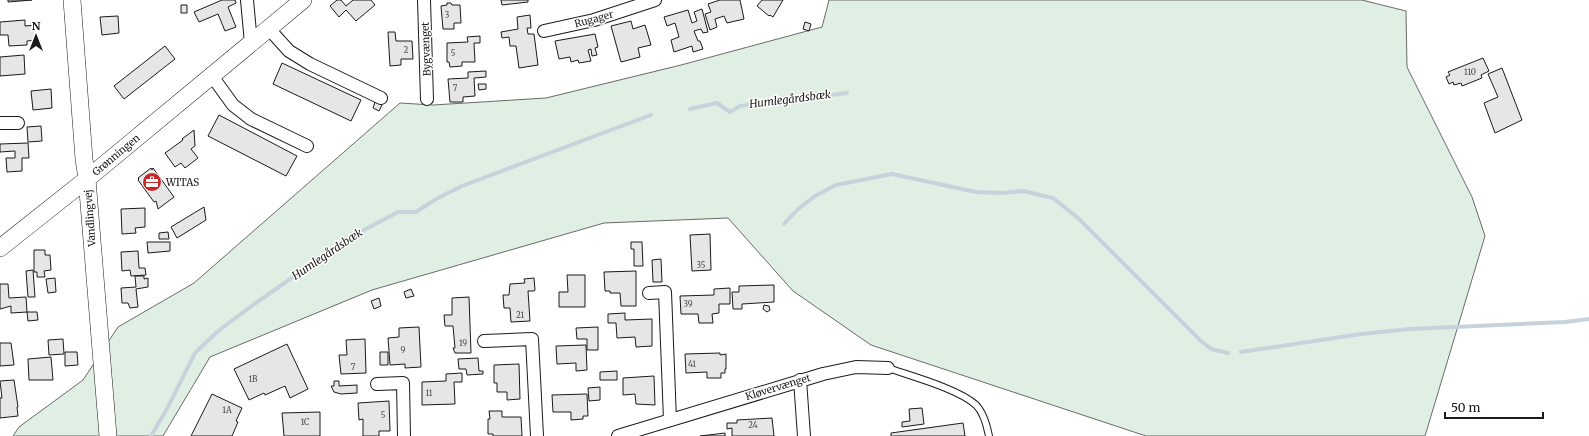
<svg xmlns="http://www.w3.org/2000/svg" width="1589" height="436" viewBox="0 0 1589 436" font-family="Merriweather,serif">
  <rect width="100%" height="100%" fill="#fff"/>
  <path fill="#e0efe3" stroke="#6a6a6a" d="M829,0H1362L1406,11L1407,67L1472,197L1485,236L1425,436H1146L871,345L793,291L728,218L604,223L372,290L210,357L163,436H13L19,427L83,380L118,327L194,283L400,103L433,105L546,98L681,65L822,27Z"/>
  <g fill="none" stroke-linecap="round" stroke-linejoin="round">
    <path stroke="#c6d2dc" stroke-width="4" d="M690,109L717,103L730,112L740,106L847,93
      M784,224L797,210L815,196L836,185L892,174L976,192L1002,193L1023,191L1053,198L1078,218L1200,340L1211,349L1228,353
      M1241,352L1361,334L1410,329L1565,322L1589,319
      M151,436L168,407L195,353L218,331L253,305L349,238L398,212H416L436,199L462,186L651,115"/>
  </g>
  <path fill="#e6e6e6" stroke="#1a1a1a" d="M8,0H32L8,2Z
    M222,0H235L236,3L228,7L236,27L225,31L218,14L199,22L194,12Z
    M337,0H341L346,6L353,0H371L375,5L356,21L346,10L339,17L330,6Z
    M501,0H528V2L502,5Z
    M720,0H740L744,19L727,23L724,16L715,19L717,27L710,30L705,14L711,12L708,4Z
    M762,0H783L773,17L770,15L769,16L757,6Z
    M447,3H451L452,5H460L461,23H454V29H443L441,6L447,5Z
    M181,5H187V13H181Z
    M702,9L708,32L703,33L701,29L694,31L698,41H700L703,49L693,52L692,46L674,52L671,40L679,37L675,23L667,26L664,17L688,10L692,23L697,21L694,12Z
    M530,15L531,28H527L528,34H534L538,65L519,68L516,46H510L509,37L502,38L501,32L518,29L517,17Z
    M118,16L119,33L102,35L100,17Z
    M25,20V26L36,25L37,40L27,41V45L9,46L8,35H0V22Z
    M631,21L633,29L645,25L651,45L638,48L640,57L621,62L611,26Z
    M805,22L811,24L809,31L803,29Z
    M388,32H395L396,41H412L413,59H401V65L390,66Z
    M595,34L598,47L595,48L597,55L592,56L591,49L588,50L591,61L579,63L578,60L571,62L570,57L559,59L555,41Z
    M480,36V43H474L475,62H462V66L450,67L449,62H447V43L468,42L467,37Z
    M165,46L175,59L124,99L114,86Z
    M24,55L25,74L0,76V57Z
    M1483,58L1489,71L1481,75L1482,78L1462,86L1461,83L1454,85L1453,82L1449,84L1446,77L1450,75L1448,72Z
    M282,63L361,100L351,121L273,84Z
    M1502,68L1522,120L1495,133L1484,103L1498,97L1488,74Z
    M486,71V77L474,78L475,96L463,97V102H450L448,79L468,78V72Z
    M478,84H486V89L479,90Z
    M51,89L52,108L33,110L31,91Z
    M375,102L382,105L379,111L373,108Z
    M219,115L297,156L286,176L208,136Z
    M41,126L42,141L28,142L27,127Z
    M194,130L195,146L191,149L198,158L185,168L181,163L175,167L165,153L183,140L182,139Z
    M28,143L29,158H22V171L7,172L6,158H15V151L0,152V144Z
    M151,168L152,170L153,168L174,197L158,209L156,201L154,202L138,180L139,179L138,178Z
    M204,207L206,220L177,238L171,227Z
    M145,208V227L135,228L136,233L122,234L121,209Z
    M168,232L169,239H159V233Z
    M710,234L711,270L692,271L690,235Z
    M147,242H170V251L148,253Z
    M631,242H642L643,266H634V249H631Z
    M34,250H45V255H50L51,270L44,271L45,277H37V272H34Z
    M138,251L139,268H145L146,275L131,276L130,270L122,271L121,252Z
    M661,259L662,282H653L652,260Z
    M33,270L35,297H28L26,271Z
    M636,271V306H621L620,293H610V291H605L604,272Z
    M567,275H585V307H559V292H568Z
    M135,276H144V279L148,278V287L136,289L138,307L130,308L128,303H122L121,288L136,287Z
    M55,278L56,292L48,293L46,279Z
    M534,278L535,290L534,291H528L530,321L511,322L510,308H504L503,295H509L510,284L525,283L524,279Z
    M0,284H8L9,298L26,297L27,312L11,313V306L0,309Z
    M774,285V302L742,304V309H733L732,292H739V286Z
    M730,288V304H719V313L712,314L713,323H699L698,314H681L680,296L714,295V289Z
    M411,289L414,296L406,298L404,292Z
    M469,297L471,353H455L453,348H455L453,326H445L444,315H452V298Z
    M379,298L381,306L374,309L371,301Z
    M764,305L769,306L770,310L767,312L763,309Z
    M27,312H37L38,320L28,321Z
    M625,313V320L652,319V346L636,347L635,337L617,338L616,323H608V314Z
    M419,327L421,367L405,368V364L390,365L388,338L399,337V328Z
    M598,327V350H587V339H577L576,328Z
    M63,339L64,354L49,355L48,340Z
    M365,339L366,373L341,374L339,355H347L346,340Z
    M0,343H11L14,365L0,366Z
    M287,344L308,389L290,398L285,386L265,395L264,393L249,400L234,369Z
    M586,345L587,370L576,371V363L557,364L556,346Z
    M65,352H77L78,365L65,366Z
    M380,352H388V365H380Z
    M720,353V355L726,354V369H725V373H721V378H707V372L686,373L685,354Z
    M51,357L53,380H29L28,359Z
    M478,358L479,371H483V374L467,375L466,369H459L458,359Z
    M519,364L520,399L507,400V392H497V383H494V365Z
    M617,371V380H600V372Z
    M462,373V382H454L455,404L422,405V382L446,381V374Z
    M654,376L655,405L636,404L635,394L623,395V378Z
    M14,380L18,407H17L18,416L0,418V398H2L0,381Z
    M334,381H339V386L357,385V393L341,394L334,392L331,386H334Z
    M600,387V400L589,401L588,388Z
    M212,394L242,408L236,421L238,422L232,436H191Z
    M587,394L588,416H583V419L571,420V412H553L552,395Z
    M389,401L390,431H379V436H363V419L359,420L358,403Z
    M922,408L924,424L902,427V422L910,421L909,409Z
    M489,411H502V417H521L522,436H493V434H488V419H490Z
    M320,412V436H284L282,413Z
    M772,418L774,436H732V428L727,429V423H737V420Z
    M963,423L965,436H891V433Z
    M725,433V436H700Z"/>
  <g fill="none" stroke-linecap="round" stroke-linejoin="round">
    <defs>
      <path id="lane" d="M888,368C911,376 959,389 976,405C984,413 987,426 989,436"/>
      <path id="street" d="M247,0L251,43
        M424,0L427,99
        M269,29L289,51L310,64L381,98
        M544,31L594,20L655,0
        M212,76L233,105L251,119L307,146
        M0,123H18
        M649,293L665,292L670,420
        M484,341L532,339L537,436
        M800,380L804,436
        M377,384L403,383L404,436
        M618,436L823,374L856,367L888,368"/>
      <path id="secondary" d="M72,0L84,159L87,179L108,436
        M0,248L87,179L303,0"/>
    </defs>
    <use href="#lane" stroke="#1a1a1a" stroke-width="8"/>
    <use href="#street" stroke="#1a1a1a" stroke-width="14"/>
    <use href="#secondary" stroke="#1a1a1a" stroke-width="18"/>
    <use href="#lane" stroke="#fff" stroke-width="6"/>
    <use href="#street" stroke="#fff" stroke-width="12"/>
    <use href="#secondary" stroke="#fff" stroke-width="17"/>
  </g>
  <defs>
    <symbol id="office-disc" viewBox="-11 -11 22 22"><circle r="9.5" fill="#c62828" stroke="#fff"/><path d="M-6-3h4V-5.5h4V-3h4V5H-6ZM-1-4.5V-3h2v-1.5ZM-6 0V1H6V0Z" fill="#fff"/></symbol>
  </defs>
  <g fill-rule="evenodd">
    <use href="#office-disc" x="141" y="171" width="22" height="22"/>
  </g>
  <g text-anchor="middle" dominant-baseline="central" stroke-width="3" stroke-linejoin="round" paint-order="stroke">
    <g font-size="8" fill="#4d4d4d">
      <text x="447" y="15">3</text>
      <text x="406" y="50">2</text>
      <text x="453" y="53">5</text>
      <text x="1470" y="72">110</text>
      <text x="455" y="88">7</text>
      <text x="701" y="265">35</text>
      <text x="688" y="304">39</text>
      <text x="520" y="315">21</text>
      <text x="463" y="343">19</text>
      <text x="403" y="350">9</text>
      <text x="692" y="364">41</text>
      <text x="353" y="367">7</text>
      <text x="253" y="379">1B</text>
      <text x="429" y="393">11</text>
      <text x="227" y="410">1A</text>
      <text x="383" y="415">5</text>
      <text x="305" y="422">1C</text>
      <text x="753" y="425">24</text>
    </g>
    <g font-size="10" fill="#1a1a1a" stroke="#fff">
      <text transform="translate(594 19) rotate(-15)">Rugager</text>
      <text transform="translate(426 49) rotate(-92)">Bygvænget</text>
      <text transform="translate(116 155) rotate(-40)">Grønningen</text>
      <text transform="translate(90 218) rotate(-94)">Vandlingvej</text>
      <text transform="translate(778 387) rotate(-17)">Kløvervænget</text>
    </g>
    <g font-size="10" fill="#1a1a1a" stroke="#fff" text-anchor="start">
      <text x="166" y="182">WITAS</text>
    </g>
    <g font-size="11" font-style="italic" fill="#1a1a1a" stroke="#fff">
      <text transform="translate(790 99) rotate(-7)">Humlegårdsbæk</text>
      <text transform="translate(327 254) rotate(-34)">Humlegårdsbæk</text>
    </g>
  </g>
  <g transform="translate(36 36)" stroke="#ffffff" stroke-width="3" paint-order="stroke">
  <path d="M0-3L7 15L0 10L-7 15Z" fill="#1a1a1a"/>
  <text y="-6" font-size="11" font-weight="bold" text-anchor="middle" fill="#1a1a1a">N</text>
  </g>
  <path d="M1445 412v6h98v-6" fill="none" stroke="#1a1a1a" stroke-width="2"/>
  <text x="1451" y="412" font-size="12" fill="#1a1a1a" stroke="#ffffff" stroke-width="3" paint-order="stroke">50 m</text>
</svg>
